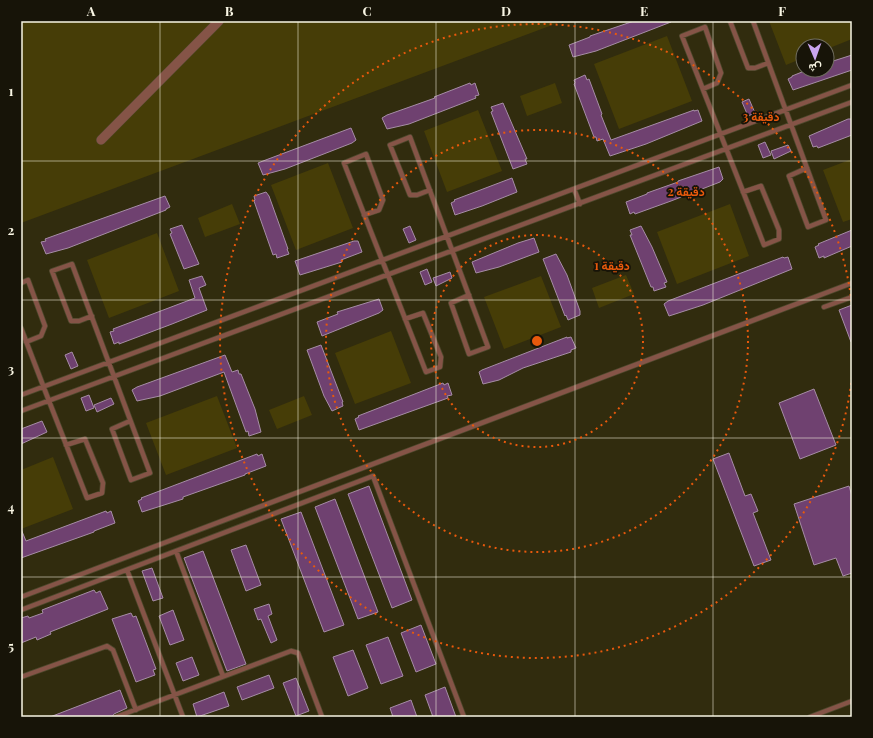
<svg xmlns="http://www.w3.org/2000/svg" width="873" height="738" viewBox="0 0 873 738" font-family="'Playfair Display',Vazirmatn,serif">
  <rect width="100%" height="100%" fill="#312c0e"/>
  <path fill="#463d07" d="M21,21H563L21,223Z
    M769,21H850L852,39L827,49V46H803V58L786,65Z
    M667,36L692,101L619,129L594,64Z
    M555,83L562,103L527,116L520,96Z
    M478,110L502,171L447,192L424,131Z
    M852,159V219L843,222L823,170Z
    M328,163L353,228L296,250L271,185Z
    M232,204L240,224L205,237L198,218Z
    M730,204L749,256L677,284L657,232Z
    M157,233L179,291L109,318L87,260Z
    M626,275L634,294L599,308L592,288Z
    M541,276L561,327L504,349L484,297Z
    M391,331L411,383L355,404L335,353Z
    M217,396L237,448L166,475L146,423Z
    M304,396L312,415L277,429L269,410Z
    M53,457L73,509L21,529V470Z"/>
  <path fill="#6f4170" stroke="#a68da6" d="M634,21L671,22L596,51L573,57L569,45L590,37V36Z
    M852,55V70L793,90L788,79L792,77V76L807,70H827V63Z
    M585,75L587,80L589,79L602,114L601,115L611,140L694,110V111L698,110L702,121L646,144L610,156L603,139L597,141L596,137H594L574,84L575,83L574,80Z
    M470,83L471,85L475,83L479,95L475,96L476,98L409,124L387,129L382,118L387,115L435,98L434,97Z
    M749,99L755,113L748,116L742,102Z
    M503,103L527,159H525L527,164L513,169L491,112L493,111L491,107Z
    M848,119H852V135L818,148L817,146L813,147L809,136Z
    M351,128L356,140L352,143L285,169L263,175L258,163L263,161Z
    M765,142L771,155L763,158L758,145Z
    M788,145L791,151L774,159L771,151Z
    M719,167L723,179L720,182L671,201L635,214L634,212L630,214L626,202L647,194V193L678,182V181Z
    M512,178L517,192L482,206L455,215L451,203L455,201L454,200Z
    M266,192L269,196L288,249H287L289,254L277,258L276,254L273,255L254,201L255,200L254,196Z
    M165,196L170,207L166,209V210L68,248L46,254L41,242L46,241L45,239Z
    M182,225L199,264L184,269L170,234L172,233L170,229Z
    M410,226L416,240L409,243L403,229Z
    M641,226L652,247L667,282L664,283L666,287L654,291L653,287H651L630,235H632L630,230Z
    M852,230V246L824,258V256L819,258L815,247L819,245L818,244Z
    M534,238L539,252L499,267L476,273L472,262L518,243Z
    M354,241H358L362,252L341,260L342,262L300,275L295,261Z
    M556,254L567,275L580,311V315L568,320L566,315L565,316L543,259Z
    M783,257L784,258L788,257L792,269L703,305L669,316L664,304L668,301Z
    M427,269L432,282L425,285L420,272Z
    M450,272L452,278L436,286L433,278Z
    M202,276L206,285L199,288L207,310L172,324L119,344V342L114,344L110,332L114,331L113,329L195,298L189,280Z
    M379,299L383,310L379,313L322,336L317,322L338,314L337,312Z
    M852,305V342H851L839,310Z
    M567,337V338L571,337L576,348L571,350V352L523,368L499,380L483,384L479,372L482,370Z
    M321,345L343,402H342L343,406L332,411L324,396L307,350Z
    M72,352L78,366L71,369L65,355Z
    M225,355L232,372L238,370L239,374H241L255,409L261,432L249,436L248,431L246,432L224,372L160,396L137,401L132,390L137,387Z
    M443,383L444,385L448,383L452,395L447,396L448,398L359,430L355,419L359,417L358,416Z
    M814,389L836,445L800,459L779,403Z
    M89,395L94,408L86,411L81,398Z
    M111,398L114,404L97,412L94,405Z
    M42,421L47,432L21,444V429Z
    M729,453L745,496L751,494L758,511L753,513L771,560L754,566L713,459Z
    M257,454L258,456L262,454L266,466L245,474V475L183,497V499L142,512L138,501L142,499L141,498Z
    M369,486L412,600L392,608L348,494Z
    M849,486L852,496V573L843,576L836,558L814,565L794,504Z
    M335,499L378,612L358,619L315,507Z
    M106,511L107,513L111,511L115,523L94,531V532L21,558V529L26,541Z
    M301,512L344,625L324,632L281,519Z
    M246,545L261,585L246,591L231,550Z
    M203,551L246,664L227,671L184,558Z
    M152,568L163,598L153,601L142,571Z
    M94,590L96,593L100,591L108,609L50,632L51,634L37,640L36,637L21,643V618L28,616L29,618L43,613L42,610Z
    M269,604L272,614L268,616L277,640L271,643L261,619L258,620L254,609Z
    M173,610L184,640L170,645L159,616Z
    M131,613L133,617L136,616L156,669L153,670L155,675L136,682L112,619Z
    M421,625L436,664L416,672L401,633Z
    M388,637L403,676L381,684L366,645Z
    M353,650L368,688L348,696L333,657Z
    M192,657L199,675L183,681L176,663Z
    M269,675L274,688L242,700L237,687Z
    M296,678L309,711L296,716L283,683Z
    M445,687L456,717H433L425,695Z
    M120,690L127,708L114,714L112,717H50Z
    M224,692L229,706L197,717L193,704Z
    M411,700L417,717H393L390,708Z"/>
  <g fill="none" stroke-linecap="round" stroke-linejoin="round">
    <defs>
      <path id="lane" d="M730,21L748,68H755L768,63
        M753,21C777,87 802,154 826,220L808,227L789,176L807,168
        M703,89L717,83L721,73L705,27L682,36L764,245L779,239V230L761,186L743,192
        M574,189L580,204
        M430,190L417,195H410L390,145L410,137L488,347L469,354L451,303L469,295
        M364,215L379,210L383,200L366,154L344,163L426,372L440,367L441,357L423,313L405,319
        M21,283L28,280L45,326L41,336L26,342
        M824,307L852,297
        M92,316L79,321H71L52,271L72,264L150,473L131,480L112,429L130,421
        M21,328L49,401L87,498L102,493L103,483L85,439L66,445
        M21,395L852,85
        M21,411L852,102
        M176,551L223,676
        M127,570L183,717
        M21,597L852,283
        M21,610L373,476L464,717
        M21,677L107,646L113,650L136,710
        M116,717L291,651L298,653L322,717
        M810,717L852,701"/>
      <path id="street" d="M101,140L219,21"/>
    </defs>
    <use href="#lane" stroke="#4d482c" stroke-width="6"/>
    <use href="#street" stroke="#4d482c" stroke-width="10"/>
    <use href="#lane" stroke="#855447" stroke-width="4.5"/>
    <use href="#street" stroke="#855447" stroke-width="9"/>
  </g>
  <path fill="none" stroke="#f9f6e4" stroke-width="1" stroke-opacity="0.55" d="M160,21V717M298,21V717M436,21V717M575,21V717M713,21V717M21,161H852M21,300H852M21,438H852M21,577H852"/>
  <g fill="none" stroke="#e8590c" stroke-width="2" stroke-dasharray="2 4">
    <circle cx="537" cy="341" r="106"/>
    <circle cx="537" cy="341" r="211"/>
    <path d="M852 377A317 317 0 1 1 852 305"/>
  </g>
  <circle cx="537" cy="341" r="6" fill="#e8590c" stroke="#171408" stroke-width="2"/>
  <g font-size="12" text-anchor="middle" font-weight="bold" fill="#e8590c" stroke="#171408" stroke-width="3.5" stroke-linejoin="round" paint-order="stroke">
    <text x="761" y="121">3 دقيقة</text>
    <text x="686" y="196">2 دقيقة</text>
    <text x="612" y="270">1 دقيقة</text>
  </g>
  <rect width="873" height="738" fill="none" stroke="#171408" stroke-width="44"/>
  <g transform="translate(815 58) rotate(178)"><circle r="19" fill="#171408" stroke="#716e60"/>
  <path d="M0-3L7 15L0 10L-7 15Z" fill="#c9a5ee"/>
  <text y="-6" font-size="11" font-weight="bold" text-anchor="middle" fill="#f9f6e4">ش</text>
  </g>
  <rect x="22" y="22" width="829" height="694" fill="none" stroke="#f9f6e4" stroke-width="1.5"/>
  <g font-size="13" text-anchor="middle" font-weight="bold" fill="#f9f6e4">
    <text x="91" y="16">A</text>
    <text x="229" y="16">B</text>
    <text x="367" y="16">C</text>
    <text x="506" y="16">D</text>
    <text x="644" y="16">E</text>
    <text x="782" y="16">F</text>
    <text x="11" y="96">1</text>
    <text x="11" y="235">2</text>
    <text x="11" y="374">3</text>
    <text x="11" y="512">4</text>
    <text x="11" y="651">5</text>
  </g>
</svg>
